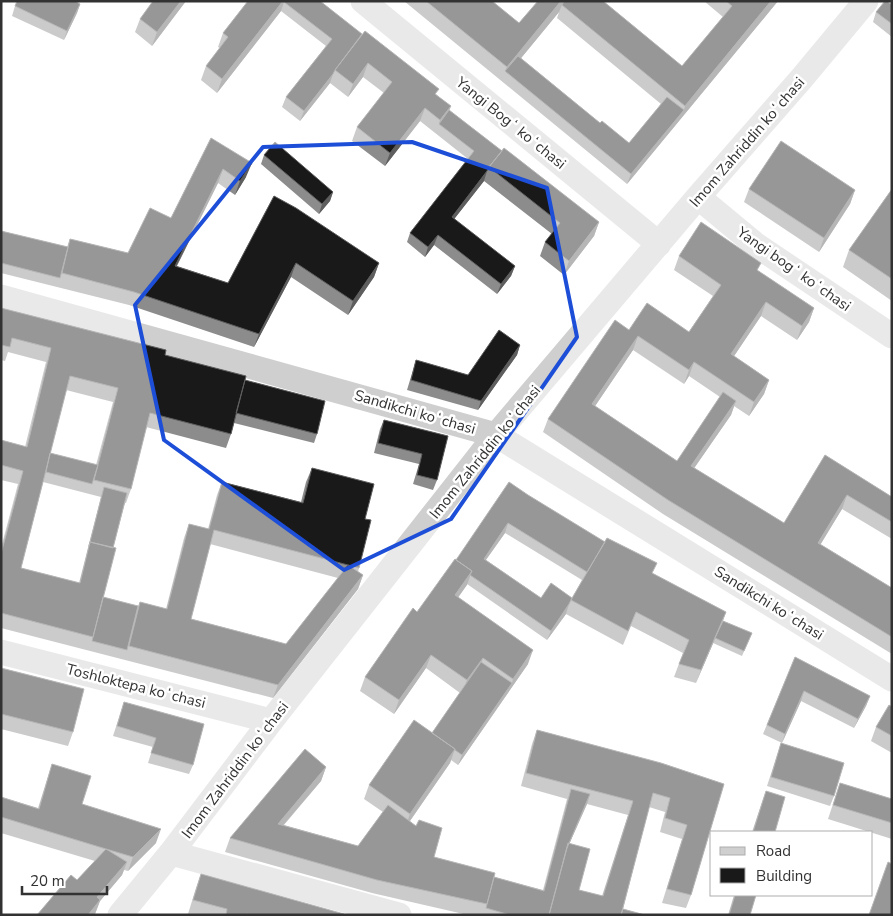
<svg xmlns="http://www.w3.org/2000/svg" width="893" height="916" viewBox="0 0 893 916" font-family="'Nunito Sans',sans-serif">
  <rect width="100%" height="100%" fill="#fff"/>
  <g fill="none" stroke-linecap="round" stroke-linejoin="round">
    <path stroke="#cfcfcf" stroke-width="25" d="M363,1L659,244
      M698,197L756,245L892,336
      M1,297L496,435L892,679
      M1,652L271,721
      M171,853L399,915
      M120,915L171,853L271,721L496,435L698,197L802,78L866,1"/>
  </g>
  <path fill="#8c8c8c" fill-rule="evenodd" d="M186,1L152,46L135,32L140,19Z
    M248,1H320L437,95L449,110L502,151L599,222L594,236L564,275L540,256L545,242L552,234L484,181L454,219L515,266L511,276L497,294L434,245L425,257L407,242L410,233L468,159L420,121L385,166L352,141L357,127L384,93L363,77L348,97L330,83L300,121L282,107L286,97L326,46L281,11L217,93L201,80L206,66L220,48L218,47L223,33Z
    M404,1H492L519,23L538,1H603L682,66L723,17L704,1H778L627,184ZM559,12L557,18L661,104L629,143L600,123L521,58Z
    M80,4L77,13L64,40L12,16L15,6Z
    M892,5V37L873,22L876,12Z
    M211,138L246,177L235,195L218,183L177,266L228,283L274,196L379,263L374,277L348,315L291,277L254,347L129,305L1,273V231L67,247L70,239L128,253L171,218Z
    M264,155L333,192L330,201L319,214L261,164Z
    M749,189L855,190L850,204L819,252L744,202Z
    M892,189V301L843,267L849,250Z
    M679,256L758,271L814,308L809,322L797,340L761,316L734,356L769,380L764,394L749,416L734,406L731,415L694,468L784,523L825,455L892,497V539L842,509L820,544L892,588V654L663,514L543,432L548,419L629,330L689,332L713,296L674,270ZM633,350L684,384L689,376L720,397L677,461L595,406Z
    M1,308L165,355L245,380L317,434L314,443L234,423L231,434L226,448L146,427L131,489L126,503H125L113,548L103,597L138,606L140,602L166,609L184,538L189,524L208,529L217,495L222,482L301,502L306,482L312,468L365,519L359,568L358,572L363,575L358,589L273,698L1,628V548L18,484L1,480V440L25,447L46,362L8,352L5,361L1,360ZM66,390L113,402L96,465L50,453ZM43,482L101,497L79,583L21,568ZM210,544L338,578L286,644L191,619Z
    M520,345L517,355L478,410L407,390L416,360L468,375Z
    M384,420L448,436L437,480L433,490L413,484L419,464L374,453L380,429Z
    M528,495L653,574L726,612L723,621L752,633L742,656L713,643L696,683L674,677L683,653L631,626L623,645L566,614L547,640L467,584L458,597L528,664L458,765L451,760L450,763L410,821L434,857L494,877L543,890L567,799L521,786L532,744L537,730L724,784L691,895L686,908L662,903L682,839L660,832L665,812L649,807L623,909L645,915H468L372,893L225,852L230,838L326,767L321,781L284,825L358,846L383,812L364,799L369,785L432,733L460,693L426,668L394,714L360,691L365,677L417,612L456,560ZM505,533L582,580L572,598H541L486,560ZM587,804L628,815L602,896L579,890L569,844Z
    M795,657L870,696L866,706L854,728L801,701L782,743L763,734Z
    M1,668L73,732L68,746L1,729Z
    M124,702L193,765L189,774L148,763L153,747L113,736Z
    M892,707V753L871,741L876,727Z
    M781,743L834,796L830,806L767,786Z
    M52,764L82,804L156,843L128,871L124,870L122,875L100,901L95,914L77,880L95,861L1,833V797L38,808Z
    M840,783L892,799V839L828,819Z
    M766,791L775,832H752L761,805Z
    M201,874L344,915L188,914L196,888Z
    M734,895H756L750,915H728Z"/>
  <path fill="#5e5e5e" d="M181,1H186L152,46L157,32Z
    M283,1H289L284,2L281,11L217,93L222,79Z
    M561,1H568L562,5L559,12L508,74L505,71L507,67Z
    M771,1H778L627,184L631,174L684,110L685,106Z
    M80,4L77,13L64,40L67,31Z
    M368,63L363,77L348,97L353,84Z
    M333,74L330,83L300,121L304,111Z
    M451,106L446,120L439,124L440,120Z
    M425,108L420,121L385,166L390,153Z
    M252,163L246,177L235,195L240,181Z
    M223,169L218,183L170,279L175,266Z
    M487,171L484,181L448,227L452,217Z
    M855,190L850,204L819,252L824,238Z
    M333,192L330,201L319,214L322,204Z
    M599,222L594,236L564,275L569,261Z
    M438,235L434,245L425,257L428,247Z
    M296,263L291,277L254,347L259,334Z
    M379,263L374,277L348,315L353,301Z
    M515,266L511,276L497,294L501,284Z
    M766,302L761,316L726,368L731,354Z
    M814,308L809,322L797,340L802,326Z
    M638,336L633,350L587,418L592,404Z
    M520,345L517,355L478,410L481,401Z
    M694,362L689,376L684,384L689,370Z
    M769,380L764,394L749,416L754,402Z
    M736,401L731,415L686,480L691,466Z
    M847,495L842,509L813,557L818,543Z
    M508,523L505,533L480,568L484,559Z
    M472,571L467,585L450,609L455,595Z
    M363,575L358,589L273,698L278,685Z
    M569,604L566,614L547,640L551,631Z
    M726,612L721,625L696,683L701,670Z
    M533,650L528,664L458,765L462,755L512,683L513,679Z
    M431,655L426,668L394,714L399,700Z
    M483,658L478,672L462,694L467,680Z
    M804,691L801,701L782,743L785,734Z
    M870,696L866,706L854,728L858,719Z
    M455,749L450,763L405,828L410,814Z
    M326,767L321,781L273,837L278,824Z
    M590,794L587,804L567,849L568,845Z
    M161,829L156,843L128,871L133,857Z
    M127,862L122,875L100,901L95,914V915H88L97,897Z"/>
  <path fill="#191919" stroke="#5e5e5e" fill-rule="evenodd" d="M17,1H75L80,4L67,31L15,6Z
    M153,1H181L157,32L140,19Z
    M248,1H283L222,79L206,66L228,37L223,33Z
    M285,1H320L362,34L335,70L333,74L304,111L286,97L332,39L284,2Z
    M426,1H492L519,23L538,1H561L507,67Z
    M564,1H603L682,66L732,6L726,1H771L685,106L562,5Z
    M885,1H887L892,5V24L876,12Z
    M365,31L439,89L435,94L451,106L440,120L425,108L390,153L357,127L392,82L368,63L353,84L335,70Z
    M518,56L600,123L602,121L629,143L667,97L684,110L631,174L505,71Z
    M449,110L502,151L489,167L487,171L452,217L515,266L501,284L438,235L428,247L410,233L474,151L439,124Z
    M211,138L252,163L240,181L223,169L175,266L228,283L274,196L296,208L379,263L353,301L296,263L259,334L134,292L62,273L70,239L128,253L150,208L171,218Z
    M781,141L855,190L824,238L749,189Z
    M275,142L333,192L322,204L264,155Z
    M504,148L599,222L569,261L545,242L560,223L489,167Z
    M892,189V279L849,250Z
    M701,222L761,263L757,270L814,308L802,326L766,302L731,354L769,380L754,402L694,362L689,370L638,336L592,404L677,461L723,392L736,401L691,466L784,523L825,455L892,497V522L847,495L818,543L892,588V637L668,500L548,419L615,320L629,330L647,303L689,332L721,285L679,256Z
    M1,231L68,247L60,278L1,263Z
    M1,308L166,350L165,355L246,376L231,434L150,413L131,489L94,480L118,388L70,376L21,568L80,583L90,542L116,548L93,637L1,613V554L23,471L1,465V440L27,447L51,348L12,338L10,347L1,345Z
    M499,330L520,345L481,401L411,380L416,360L468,375Z
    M245,380L325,401L317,434L236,413Z
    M384,420L448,436L437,480L417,475L422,454L378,443Z
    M50,453L98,465L92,484L46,472Z
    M312,468L374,484L365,519L371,520L359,568L348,565L363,575L278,685L129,646L140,602L167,609L189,524L209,529L222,482L303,503ZM214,530L348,565L286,644L191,619Z
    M509,482L528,495L605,542L587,572L508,523L484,559L541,598L551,583L572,598L569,604L551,631L470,575L472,571L456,560Z
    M104,487L127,493L113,548L90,542L89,546Z
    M607,538L657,563L652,573L726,612L701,670L679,664L689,640L636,612L628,631L571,600Z
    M455,559L472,571L455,595L533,650L513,679L483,658L467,680L431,655L399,700L365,677L413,608L417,612Z
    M103,597L138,606L127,650L92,641Z
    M723,621L752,633L744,651L715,638Z
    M795,657L870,696L858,719L804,691L785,734L767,725Z
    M481,662L512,683L462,755L455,750V749L432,733Z
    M1,668L84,689L73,732L1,714Z
    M124,702L204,724L193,765L151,753L156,738L117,726Z
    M889,705L892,707V736L876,727Z
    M414,720L455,749L410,814L369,785Z
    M537,730L661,763L724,784L691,895L667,889L687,825L665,818L670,798L653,793L621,915H549L568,843L590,849L579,890L603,896L633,801L526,773Z
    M781,743L844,763L834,796L771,777Z
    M305,749L326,767L278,824L358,846L388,805L416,826L419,820L442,828L434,857L495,873L487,904L377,880L230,838Z
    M52,764L91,776L82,804L161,829L133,857L106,849L127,862L97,897L100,900L88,915H37L71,875L77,880L106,849L1,817V797L39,809Z
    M840,783L892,799V823L833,805Z
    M571,789L590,794L567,848L549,915H510L486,908L494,877L544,891Z
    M766,791L785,797L775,832H753Z
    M888,862L892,864V915H869Z
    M201,874L344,914V915H250L247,914L246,915H226L227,909L193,900Z
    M735,895H756L750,915H729Z
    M623,909L645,915H621Z"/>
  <path d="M0 0H893V916H0ZM412,142L547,188L577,337L451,519L344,570L164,440L135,305L263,147Z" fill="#fff" fill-opacity=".55" fill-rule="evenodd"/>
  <path fill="none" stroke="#1d4ed8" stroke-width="4" stroke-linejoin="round" d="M412,142L547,188L577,337L451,519L344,570L164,440L135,305L263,147Z"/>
  <g text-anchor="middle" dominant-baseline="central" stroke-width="5" stroke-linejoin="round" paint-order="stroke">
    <g font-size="15" fill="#323232" stroke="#fff">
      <text transform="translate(511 123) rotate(39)">Yangi Bogʻ koʻchasi</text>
      <text transform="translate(747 142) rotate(-49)">Imom Zahriddin koʻchasi</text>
      <text transform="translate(794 269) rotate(35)">Yangi bogʻ koʻchasi</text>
      <text transform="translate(415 412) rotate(16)">Sandikchi koʻchasi</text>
      <text transform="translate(485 452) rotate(-51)">Imom Zahriddin koʻchasi</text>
      <text transform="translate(769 603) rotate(32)">Sandikchi koʻchasi</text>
      <text transform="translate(136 686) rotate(14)">Toshloktepa koʻchasi</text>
      <text transform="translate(235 770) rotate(-53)">Imom Zahriddin koʻchasi</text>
    </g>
  </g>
  <rect width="893" height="916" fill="none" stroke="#323232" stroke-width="5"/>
  <rect x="710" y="831" width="162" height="65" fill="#ffffff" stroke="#adadad"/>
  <rect x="720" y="847" width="25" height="8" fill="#cfcfcf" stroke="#adadad"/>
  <text x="756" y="856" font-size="15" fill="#323232">Road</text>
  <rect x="720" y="868" width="25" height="15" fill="#191919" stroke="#adadad"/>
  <text x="756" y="881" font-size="15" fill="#323232">Building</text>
  <path d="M22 886v8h85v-8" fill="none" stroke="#323232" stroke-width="2.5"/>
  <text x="30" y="886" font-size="15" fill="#323232" stroke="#ffffff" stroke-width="4" paint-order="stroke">20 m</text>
</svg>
